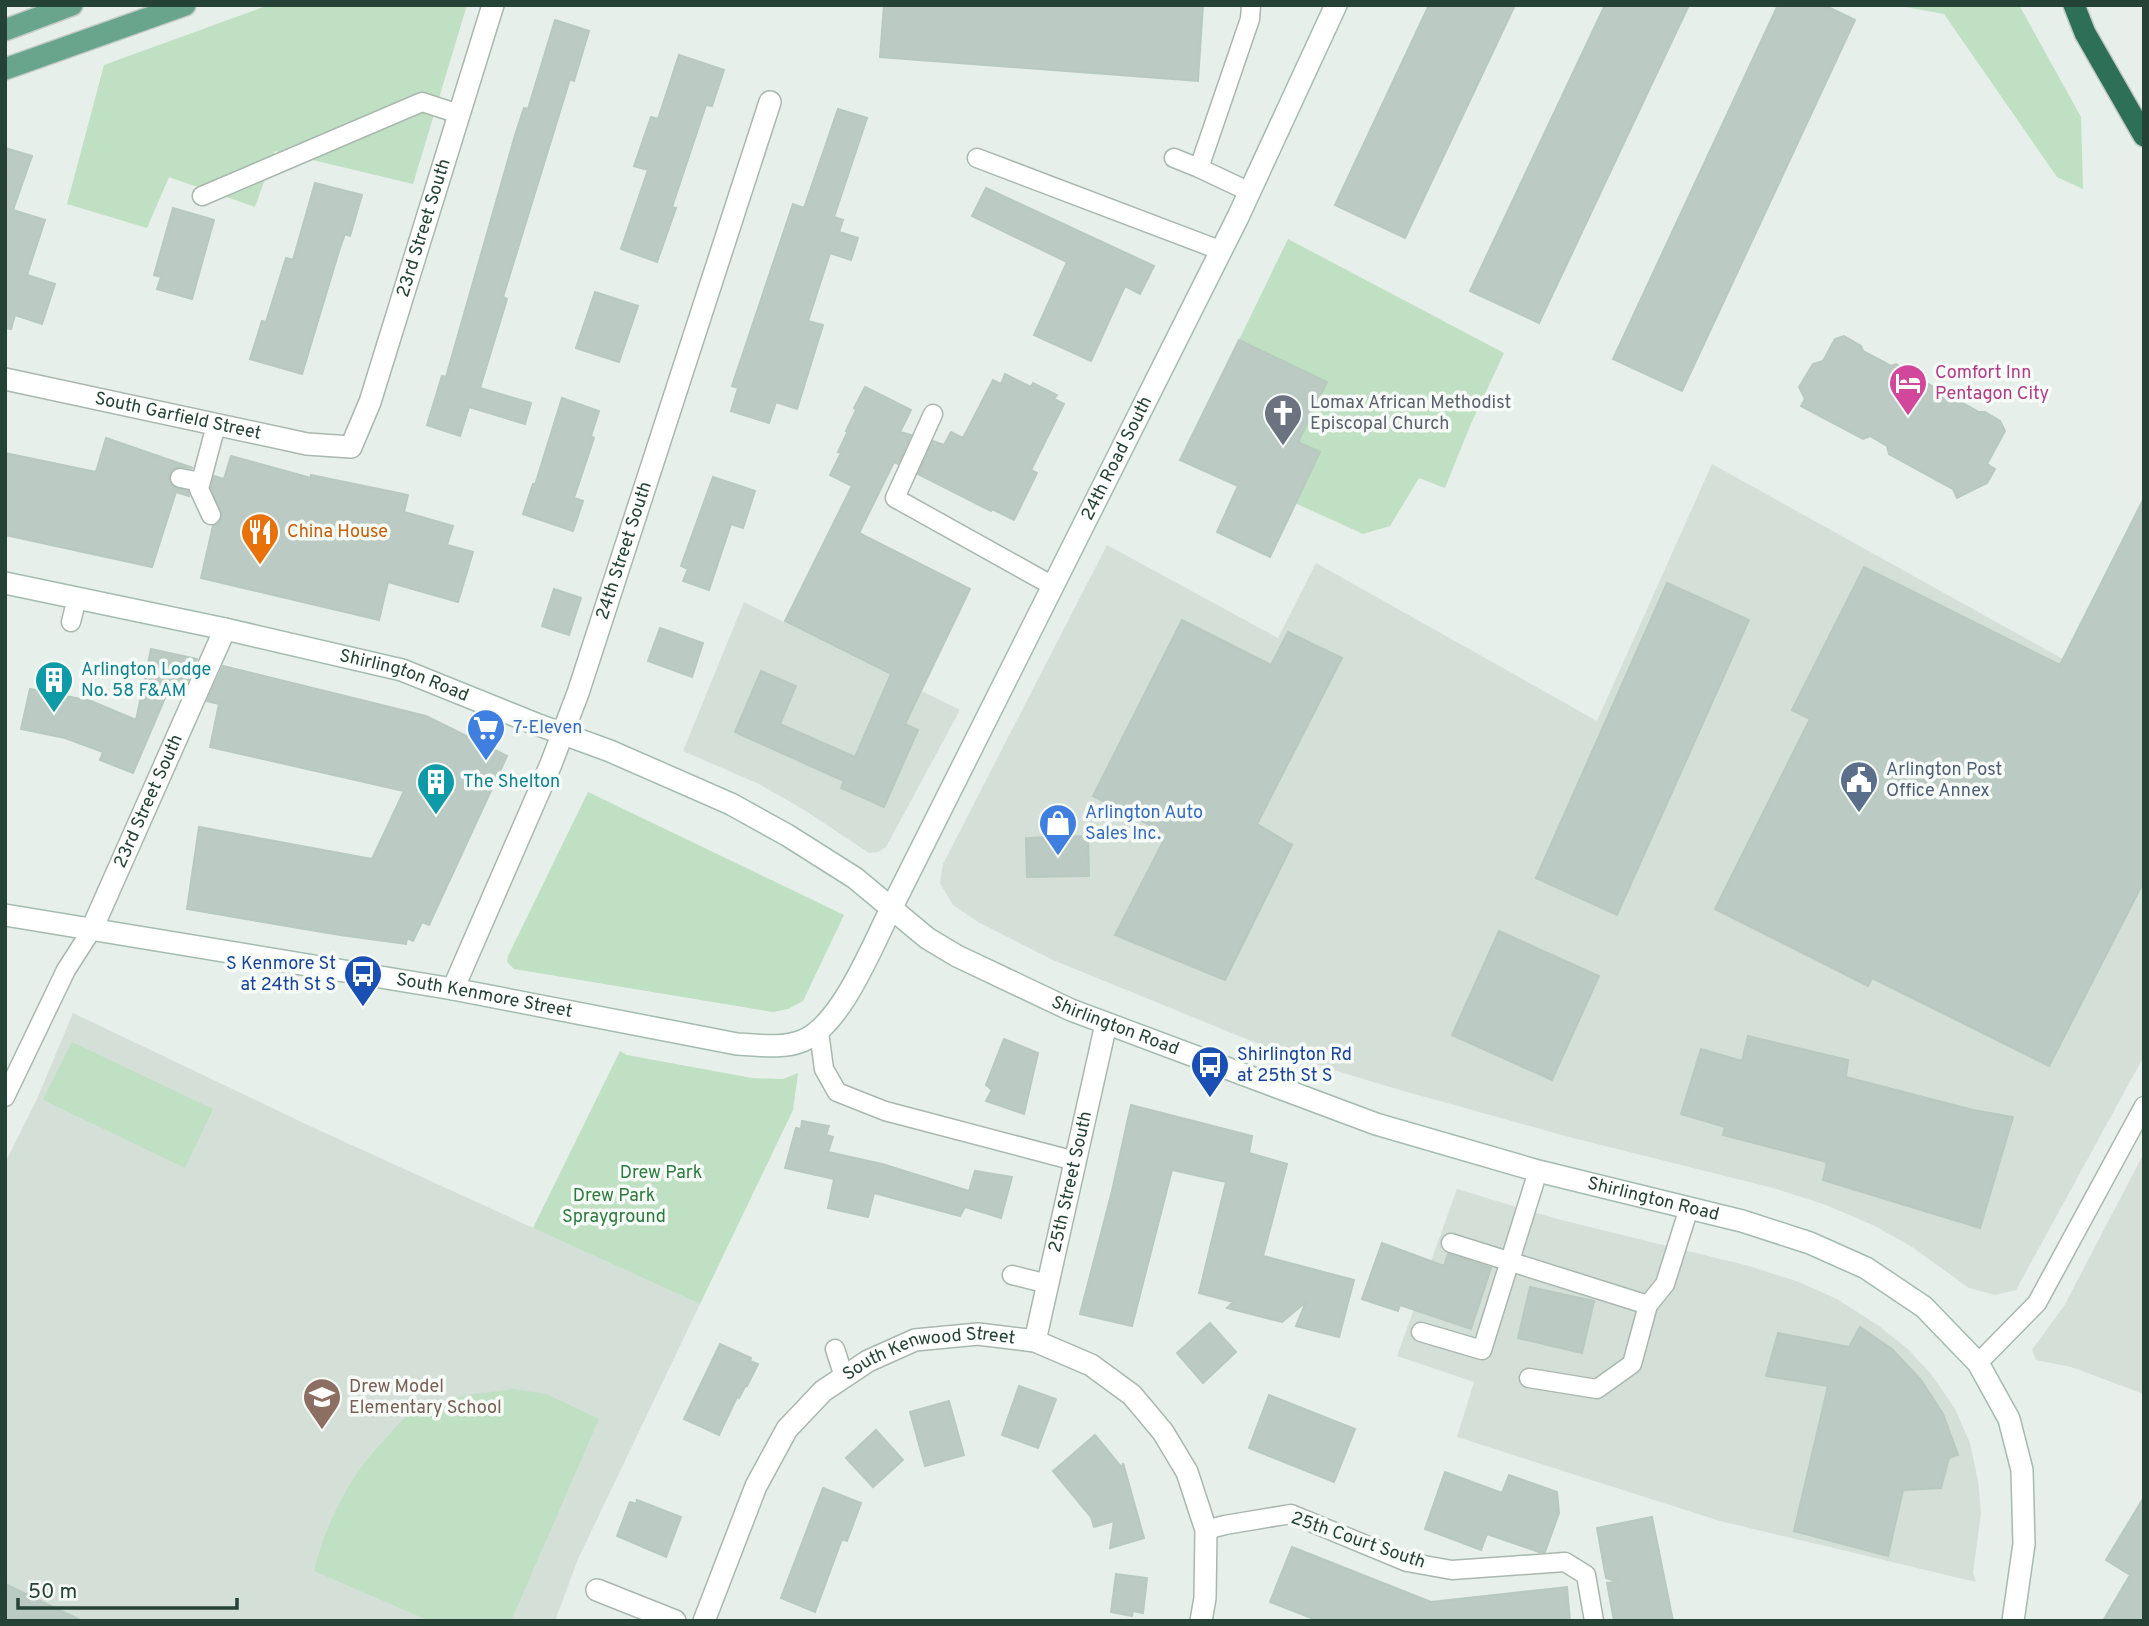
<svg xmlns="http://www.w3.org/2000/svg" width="2149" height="1626" viewBox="0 0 2149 1626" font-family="Overpass,sans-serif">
  <rect width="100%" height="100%" fill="#e6efe9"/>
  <path fill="#d4dfd8" d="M1712,464L2063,659L2144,499V1056L2016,1290L1995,1295L1969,1288L1912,1247L1875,1226L1826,1205L1773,1188L1573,1138L1393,1088L1304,1061L1239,1036L1053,960L978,922L953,905L940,883L943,864L1107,545L1278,638L1316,563L1597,721Z
    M744,602L960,710L886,847L878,852L869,853L806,811L759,784L683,751Z
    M73,1013L312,1127L700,1304L578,1559L555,1621H5V1163L37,1099Z
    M2144,1153V1394L2071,1367L2036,1360L2032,1350L2064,1306Z
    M1457,1189L1557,1219L1749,1266L1799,1282L1837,1299L1879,1326L1908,1349L1931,1374L1955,1409L1970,1443L1978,1481L1981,1513L1973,1573L1976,1582L1720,1521L1457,1437L1474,1382L1397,1356Z"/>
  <path fill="#bfe0c2" d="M269,5H467L413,184L275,151L255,207L169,177L147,228L67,204L104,65Z
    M1895,5H2019L2081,117L2083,189L2057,177L1944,14Z
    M1288,239L1504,353L1470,426L1445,488L1419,478L1390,526L1363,534L1295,503L1298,442L1326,382L1239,340Z
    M588,792L844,915L803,1001L788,1009L773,1012L514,969L507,962L508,956Z
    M72,1042L213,1109L185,1168L43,1100Z
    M620,1051L627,1055L752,1078L783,1079L798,1073L793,1110L700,1304L533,1228Z
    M513,1389L546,1394L599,1419L511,1621H430L314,1571C327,1519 351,1473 389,1435C394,1429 401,1420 408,1416C439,1396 477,1394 513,1389Z"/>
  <path fill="#bbcac2" stroke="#b8c9bf" stroke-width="2" d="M884,5H1203L1198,81L880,57Z
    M1429,5H1515L1405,238L1335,205Z
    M1605,5H1689L1539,323L1470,291Z
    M1778,5H1824L1855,20L1682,391L1613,359Z
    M555,20L589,31L574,81L570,79L503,297L507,299L480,388L531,403L525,424L469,407L460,436L427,425L442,376L446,377L516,132L524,108L528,109Z
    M679,55L724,70L712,106L706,105L672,207L676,208L657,262L621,249L648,170L634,166L651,117L658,119Z
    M838,109L867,118L834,217L843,220L839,232L858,238L851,260L830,253L808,321L823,325L797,409L776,402L769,423L731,411L738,388L732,386L793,204L804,208Z
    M5,148L32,156L13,210L45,220L27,275L55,284L42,324L15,315L11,329L5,328Z
    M315,183L362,195L350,236L345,234L339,251L302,374L250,359L262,321L266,322L286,258L293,260Z
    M986,188L1154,266L1140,294L1125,286L1091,361L1034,335L1067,262L972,216Z
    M173,208L214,220L192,299L157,289L161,277L154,275Z
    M595,292L638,306L619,362L576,348Z
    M1844,336L1861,346L1863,351L1891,366L1896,364L1921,378L1923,381L1979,412H1985L2000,421L2005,431L1987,464L1995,469L1987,483L1957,498L1953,489L1889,454L1887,446L1870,436L1863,439L1801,406L1805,399L1799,387L1813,364L1823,361L1835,339Z
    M1239,340L1327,382L1298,442L1320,452L1270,557L1217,532L1238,486L1180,460Z
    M1005,374L1031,387L1033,383L1057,395L1054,399L1064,404L1031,470L1037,473L1014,520L992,509L991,511L918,474L933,441L944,445L951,432L963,438L993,380L1001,384Z
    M865,387L911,410L900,432L911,435L898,464L894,462L859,533L970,589L905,724L918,730L884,807L841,788L844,781L735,732L761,671L796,686L780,724L855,757L891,674L785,621L852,486L830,475L841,453L838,452L848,431H846L856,410L854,408Z
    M562,398L599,411L591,436L594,438L574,498L583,501L573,531L523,514L533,484L535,485Z
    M106,438L193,468L177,467L169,475L172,486L188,491L189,496L176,492L152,567L5,535V453L96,472Z
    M231,456L311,478V475L408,495L404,512L453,526L447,545L473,552L458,602L388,582L379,620L201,578L213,526L220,522L222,517L211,488L214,476L224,479Z
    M713,477L755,491L743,528L731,524L709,590L683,581L688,569L681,566Z
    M2144,498V881L2049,1066L1872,978L1868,986L1715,909L1810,719L1792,710L1864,567L2060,665Z
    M1667,583L1749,620L1617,915L1536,878Z
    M554,589L581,598L569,635L542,626Z
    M1182,620L1271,665L1288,632L1342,658L1257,824L1292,845L1225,980L1115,935L1167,834L1093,796Z
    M660,628L703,643L692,677L648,661Z
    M151,649L197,659L181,696L167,693L133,773L100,760L103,752L65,738L21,729L30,689L91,701L136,720Z
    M223,666L426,716L507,756L429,925L422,922L413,941L407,938L406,944L340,935L187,909L199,827L372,859L404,791L210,747L219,704L207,701Z
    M1088,836L1089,876L1027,877L1026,838Z
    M1499,931L1599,976L1552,1080L1452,1035Z
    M1748,1036L1848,1060L1846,1077L1973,1110L2013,1117L1980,1228L1823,1180L1827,1162L1723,1135L1725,1127L1681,1114L1701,1049L1742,1061Z
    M1004,1039L1038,1053L1024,1114L986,1101L992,1090L986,1085Z
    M1131,1105L1252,1136L1249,1153L1287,1164L1263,1256L1354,1280L1339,1337L1296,1326L1306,1302L1282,1322L1227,1308L1233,1302L1199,1293L1226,1182L1172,1170L1132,1326L1080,1314L1112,1191Z
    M802,1121L829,1126L826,1135L833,1137L828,1152L882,1164L969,1191L975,1171L1012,1177L1001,1218L965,1207L960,1216L874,1193L868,1217L828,1208L834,1179L785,1168L796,1128L801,1129Z
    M1382,1243L1444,1266L1448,1254L1491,1268L1471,1329L1400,1305L1398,1311L1362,1299Z
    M1530,1287L1594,1301L1582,1353L1518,1338Z
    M1210,1323L1236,1352L1203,1383L1177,1353Z
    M1860,1327L1892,1349L1921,1380L1943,1414L1958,1455L1949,1458L1941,1488L1903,1490L1888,1556L1794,1531L1828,1386L1766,1376L1778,1333L1849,1347Z
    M720,1344L751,1358L750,1361L758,1364L747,1386L746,1385L739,1398L737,1397L719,1435L684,1419Z
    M1019,1386L1056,1399L1038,1448L1002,1435Z
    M1269,1395L1355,1429L1334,1482L1249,1448Z
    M949,1401L964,1455L925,1466L910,1412Z
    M876,1430L903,1460L873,1487L846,1458Z
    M1095,1435L1122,1468L1123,1463L1144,1538L1110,1548L1114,1521L1094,1527L1091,1517L1053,1471Z
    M1445,1472L1502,1493L1509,1475L1557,1492L1559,1513L1545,1552H1539L1487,1534L1481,1550L1425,1529Z
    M823,1488L861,1503L847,1541L842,1539L815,1612L781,1598Z
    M2144,1497V1621H2103L2130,1575L2106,1560Z
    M637,1500L681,1517L666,1557L617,1536L630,1502L636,1504Z
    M1652,1517L1673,1621H1614L1607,1583L1618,1582L1606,1578L1597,1528Z
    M1292,1547L1431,1602L1567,1587L1570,1621H1319L1270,1602Z
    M1116,1574L1147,1578L1143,1613L1133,1611L1132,1616L1111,1612Z
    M5,1584L82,1621H5Z"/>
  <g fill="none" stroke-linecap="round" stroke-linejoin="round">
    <defs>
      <path id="lane" d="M977,158L1222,251
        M1174,158L1199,168
        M1250,192L1199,168L1250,19L1251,5
        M202,196L422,102L459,114
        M933,414L895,498L1053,586
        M180,478L201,482
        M211,515L199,489L216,425
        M71,622L77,598
        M819,1032L824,1069L837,1092L885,1111L1075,1161
        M5,1097L66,970L91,931
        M1451,1243L1648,1305
        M1012,1275L1048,1284
        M1421,1332L1482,1350L1538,1171
        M835,1349L844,1377
        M1978,1363L2037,1303L2144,1106
        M1529,1378L1597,1389L1632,1364L1648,1305L1665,1284L1689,1208
        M1206,1530L1225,1525L1291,1514L1407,1562L1452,1570L1565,1562L1586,1575L1594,1621"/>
      <g id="street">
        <path id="s1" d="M5,379L307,444L351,447L370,402L493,5"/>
        <path id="s2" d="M91,931L225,629"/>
        <path id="s3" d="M453,989L551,764L578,693L770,102"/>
        <path id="s4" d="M1035,1341L1106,1024"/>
        <path d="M597,1590L675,1621"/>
        <path id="s5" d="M704,1621L756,1486L787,1429L823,1391L868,1361L915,1340L978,1334L1035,1341L1091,1365L1132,1395L1163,1432L1187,1472L1206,1530L1205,1598L1201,1621"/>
      </g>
      <g id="secondary">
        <path id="s6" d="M5,583L225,629L402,670L536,724L610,751L731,804L787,835L855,878L927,938L957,956L1071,1010L1376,1124L1538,1171L1742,1221L1810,1243L1866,1268L1924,1307L1978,1363L2009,1419L2022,1470L2024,1544L2013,1621"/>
        <path id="s7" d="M5,915L453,989L737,1044C758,1045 782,1049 802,1041C841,1026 872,946 891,909L1238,217L1336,5"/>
      </g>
      <path id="primary" d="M5,30L72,5
        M5,69L185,5"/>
      <path id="highway" d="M2074,5L2085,33L2144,136"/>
    </defs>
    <use href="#lane" stroke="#a8b8af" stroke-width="21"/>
    <use href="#street" stroke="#a8b8af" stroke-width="24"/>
    <use href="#secondary" stroke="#a4bbaf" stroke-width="24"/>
    <use href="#primary" stroke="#c2cac6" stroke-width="24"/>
    <use href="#highway" stroke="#c2cac6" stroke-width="24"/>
    <use href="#lane" stroke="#fff" stroke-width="18"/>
    <use href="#street" stroke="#fff" stroke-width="21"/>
    <use href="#secondary" stroke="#fff" stroke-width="21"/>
    <use href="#primary" stroke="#69a58c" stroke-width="21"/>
    <use href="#highway" stroke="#2e6f57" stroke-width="21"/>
  </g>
  <defs>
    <symbol id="hotel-pin" viewBox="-11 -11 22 30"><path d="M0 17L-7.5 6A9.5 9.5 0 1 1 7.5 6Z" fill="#d1479c" stroke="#f7fbf8"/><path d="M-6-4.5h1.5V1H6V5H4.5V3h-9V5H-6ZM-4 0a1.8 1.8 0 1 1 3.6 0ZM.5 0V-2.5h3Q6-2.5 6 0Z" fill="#fff"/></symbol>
    <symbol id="church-pin" viewBox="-11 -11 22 30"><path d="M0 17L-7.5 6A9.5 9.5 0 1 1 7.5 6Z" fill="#6b7280" stroke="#f7fbf8"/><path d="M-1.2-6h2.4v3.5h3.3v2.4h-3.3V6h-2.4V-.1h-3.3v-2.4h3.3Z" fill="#fff"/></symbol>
    <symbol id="restaurant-pin" viewBox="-11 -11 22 30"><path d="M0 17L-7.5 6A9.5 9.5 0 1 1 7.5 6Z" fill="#e8710a" stroke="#f7fbf8"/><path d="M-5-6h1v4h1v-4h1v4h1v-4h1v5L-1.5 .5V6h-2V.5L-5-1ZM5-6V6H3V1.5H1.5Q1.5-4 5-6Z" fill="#fff"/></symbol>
    <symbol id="building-pin" viewBox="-11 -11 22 30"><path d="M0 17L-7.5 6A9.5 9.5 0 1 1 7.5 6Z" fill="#0f9aa8" stroke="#f7fbf8"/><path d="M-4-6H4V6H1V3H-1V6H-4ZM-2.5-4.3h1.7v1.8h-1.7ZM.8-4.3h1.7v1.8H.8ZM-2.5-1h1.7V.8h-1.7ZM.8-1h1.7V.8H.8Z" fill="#fff"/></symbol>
    <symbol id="supermarket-pin" viewBox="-11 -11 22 30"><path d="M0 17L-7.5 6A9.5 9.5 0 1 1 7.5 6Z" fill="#3f7fe0" stroke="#f7fbf8"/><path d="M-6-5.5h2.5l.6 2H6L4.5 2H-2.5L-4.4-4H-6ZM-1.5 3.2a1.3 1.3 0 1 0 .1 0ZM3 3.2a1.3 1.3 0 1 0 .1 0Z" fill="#fff"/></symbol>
    <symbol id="civic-pin" viewBox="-11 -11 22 30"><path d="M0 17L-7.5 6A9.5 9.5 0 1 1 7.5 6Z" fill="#5c6f8a" stroke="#f7fbf8"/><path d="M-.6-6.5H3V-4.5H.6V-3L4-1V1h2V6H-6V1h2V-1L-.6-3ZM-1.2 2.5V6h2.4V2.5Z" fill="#fff"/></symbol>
    <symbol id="shop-pin" viewBox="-11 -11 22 30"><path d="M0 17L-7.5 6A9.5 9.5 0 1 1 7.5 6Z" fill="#3f7fe0" stroke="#f7fbf8"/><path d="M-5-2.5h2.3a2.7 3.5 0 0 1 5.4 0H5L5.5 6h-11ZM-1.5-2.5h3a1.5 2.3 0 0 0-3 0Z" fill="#fff"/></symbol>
    <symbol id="bus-pin" viewBox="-11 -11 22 30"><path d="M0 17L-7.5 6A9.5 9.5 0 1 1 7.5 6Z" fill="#1a4fb4" stroke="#f7fbf8"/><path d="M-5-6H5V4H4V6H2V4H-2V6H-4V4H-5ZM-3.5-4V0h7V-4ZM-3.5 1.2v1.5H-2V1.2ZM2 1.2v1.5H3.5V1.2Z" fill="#fff"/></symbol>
    <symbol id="school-pin" viewBox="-11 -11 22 30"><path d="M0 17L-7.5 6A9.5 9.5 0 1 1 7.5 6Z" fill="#8d6e63" stroke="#f7fbf8"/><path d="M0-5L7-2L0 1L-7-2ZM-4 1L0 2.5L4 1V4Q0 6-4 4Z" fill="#fff"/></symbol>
  </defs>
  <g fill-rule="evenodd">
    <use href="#hotel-pin" x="1886" y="361" width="44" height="60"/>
    <use href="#church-pin" x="1261" y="391" width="44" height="60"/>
    <use href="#restaurant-pin" x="238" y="510" width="44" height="60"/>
    <use href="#building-pin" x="32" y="658" width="44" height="60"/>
    <use href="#supermarket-pin" x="464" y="706" width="44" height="60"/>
    <use href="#civic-pin" x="1837" y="758" width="44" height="60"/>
    <use href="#building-pin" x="414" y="760" width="44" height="60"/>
    <use href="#shop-pin" x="1036" y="801" width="44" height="60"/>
    <use href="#bus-pin" x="341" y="952" width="44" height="60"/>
    <use href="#bus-pin" x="1188" y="1043" width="44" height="60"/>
    <use href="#school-pin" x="300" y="1375" width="44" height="60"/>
  </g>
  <g text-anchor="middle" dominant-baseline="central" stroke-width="7" stroke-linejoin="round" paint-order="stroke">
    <g font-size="18" fill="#244235" stroke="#f7fbf8">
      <text stroke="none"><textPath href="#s1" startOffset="584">23rd Street South</textPath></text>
      <text stroke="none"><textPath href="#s1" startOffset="177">South Garfield Street</textPath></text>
      <text stroke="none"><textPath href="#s7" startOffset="1475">24th Road South</textPath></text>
      <text stroke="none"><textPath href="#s3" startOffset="471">24th Street South</textPath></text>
      <text stroke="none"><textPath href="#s6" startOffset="410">Shirlington Road</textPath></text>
      <text stroke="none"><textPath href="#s2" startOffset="142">23rd Street South</textPath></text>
      <text stroke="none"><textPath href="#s7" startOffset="486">South Kenmore Street</textPath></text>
      <text stroke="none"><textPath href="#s6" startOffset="1208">Shirlington Road</textPath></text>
      <text stroke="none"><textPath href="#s4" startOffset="163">25th Street South</textPath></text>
      <text stroke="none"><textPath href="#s6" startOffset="1774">Shirlington Road</textPath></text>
      <text stroke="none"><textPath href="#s5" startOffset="378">South Kenwood Street</textPath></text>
      <text transform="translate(1358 1541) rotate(19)">25th Court South</text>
    </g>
    <g font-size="18" fill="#b23c85" stroke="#f7fbf8" text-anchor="start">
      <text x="1935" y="373">Comfort Inn<tspan x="1935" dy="21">Pentagon City</tspan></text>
    </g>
    <g font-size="18" fill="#5b616d" stroke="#f7fbf8" text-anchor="start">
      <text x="1310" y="403">Lomax African Methodist<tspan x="1310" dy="21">Episcopal Church</tspan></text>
    </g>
    <g font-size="18" fill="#c56008" stroke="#f7fbf8" text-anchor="start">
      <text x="287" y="532">China House</text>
    </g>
    <g font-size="18" fill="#0d838f" stroke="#f7fbf8" text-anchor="start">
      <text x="81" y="670">Arlington Lodge<tspan x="81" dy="21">No. 58 F&amp;AM</tspan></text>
      <text x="463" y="782">The Shelton</text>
    </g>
    <g font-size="18" fill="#366cbe" stroke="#f7fbf8" text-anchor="start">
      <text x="513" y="728">7-Eleven</text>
      <text x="1085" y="813">Arlington Auto<tspan x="1085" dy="21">Sales Inc.</tspan></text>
    </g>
    <g font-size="18" fill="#4e5e75" stroke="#f7fbf8" text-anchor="start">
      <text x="1886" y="770">Arlington Post<tspan x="1886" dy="21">Office Annex</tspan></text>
    </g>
    <g font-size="18" fill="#164399" stroke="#f7fbf8" text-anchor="end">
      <text x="336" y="964">S Kenmore St<tspan x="336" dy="21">at 24th St S</tspan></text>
      <text x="1237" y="1055" text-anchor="start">Shirlington Rd<tspan x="1237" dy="21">at 25th St S</tspan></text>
    </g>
    <g font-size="18" fill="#2c7a3e" stroke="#f7fbf8">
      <text x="661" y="1173">Drew Park</text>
      <text x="614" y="1196">Drew Park<tspan x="614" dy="21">Sprayground</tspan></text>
    </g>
    <g font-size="18" fill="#785e54" stroke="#f7fbf8" text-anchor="start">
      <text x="349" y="1387">Drew Model<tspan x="349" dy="21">Elementary School</tspan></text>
    </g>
  </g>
  <rect width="2149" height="1626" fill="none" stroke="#244235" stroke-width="14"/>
  <path d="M18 1598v10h219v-10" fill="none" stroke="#244235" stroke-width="3.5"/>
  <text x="28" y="1598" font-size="21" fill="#244235" stroke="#f7fbf8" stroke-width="5" paint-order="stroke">50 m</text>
</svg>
